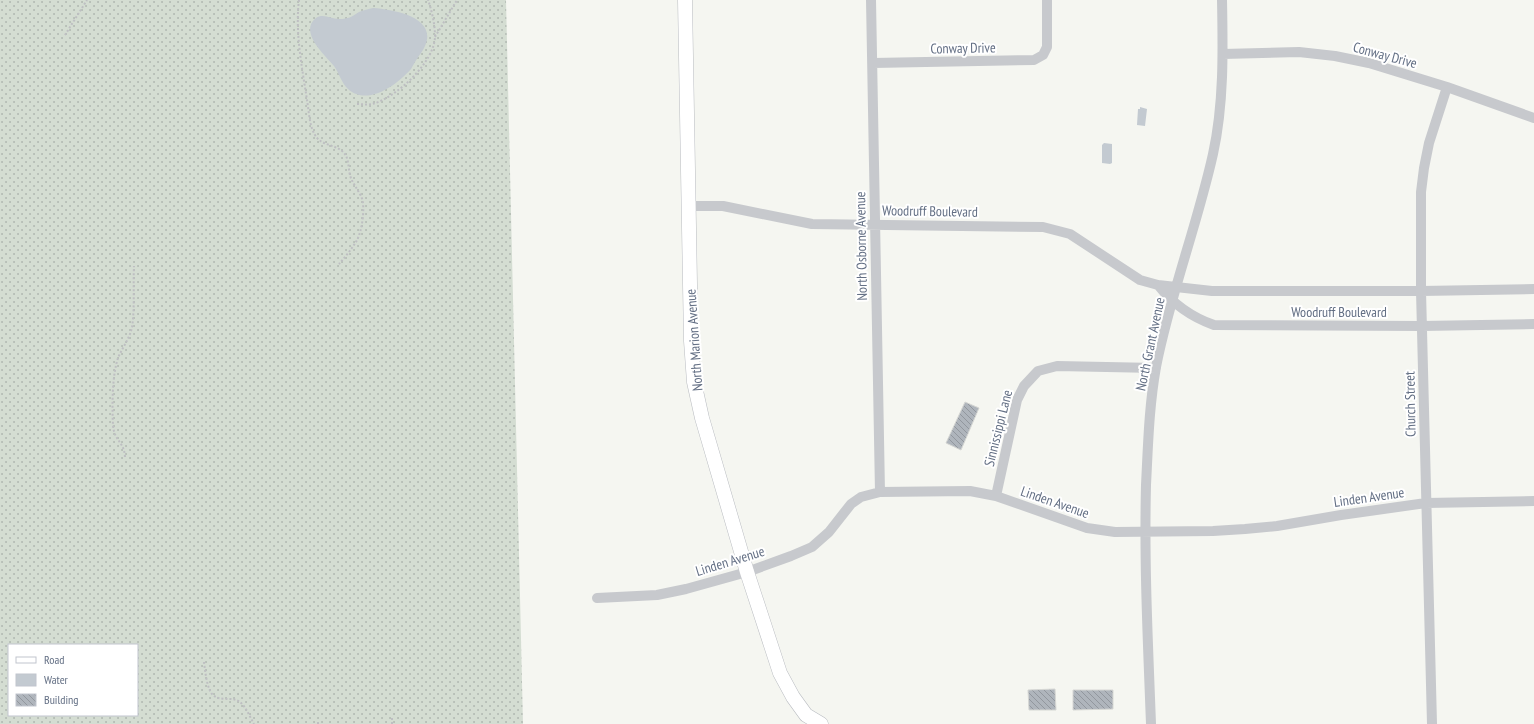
<svg xmlns="http://www.w3.org/2000/svg" width="1534" height="724" viewBox="0 0 1534 724" font-family="'PT Sans Narrow',sans-serif">
  <defs>
    <pattern id="grass-dots" width="8" height="8" patternUnits="userSpaceOnUse"><rect width="8" height="8" fill="#d4ddd2"/><path d="M2 2h.1M6 6h.1" fill="none" stroke="#b0b7b0" stroke-width="1.8" stroke-linecap="round"/></pattern>
    <pattern id="building-back-hatch" width="6" height="6" patternUnits="userSpaceOnUse"><rect width="6" height="6" fill="#afb5bc"/><path d="M-1 5l2 2M0 0l6 6M5-1l2 2" fill="none" stroke="#92979e"/></pattern>
  </defs>
  <rect width="100%" height="100%" fill="#f5f6f1"/>
  <path fill="url(#grass-dots)" fill-rule="evenodd" d="M0,0H506L523,724H0ZM9,645H137V715H9Z"/>
  <path fill="#c3cad1" d="M373,8C398,10 444,19 421,53C417,58 414,64 411,69C398,84 368,107 348,89C342,84 339,73 334,66C326,56 298,32 316,18C323,13 331,19 339,19C349,19 351,17 359,12C363,10 369,9 373,8Z
    M1140,107L1147,109L1145,126L1137,125L1138,109H1140Z
    M1104,143L1112,144V163L1110,164L1102,163V145Z"/>
  <path fill="url(#building-back-hatch)" stroke="#d6d7d4" d="M965,402L979,408L961,450L946,443Z
    M1055,689L1056,710H1029L1028,690Z
    M1073,690H1113V709L1073,710Z"/>
  <g fill="none" stroke-linecap="round" stroke-linejoin="round">
    <defs>
      <path id="secondary" d="M685,0L691,341L694,382L702,418L747,572L780,673L793,697L806,715L821,724"/>
    </defs>
    <use href="#secondary" stroke="#b9bcc1" stroke-width="15"/>
    <path stroke="#bebfc2" stroke-width="2" stroke-dasharray="2 2" stroke-linecap="butt" d="M299,0C295,33 302,67 307,100C309,111 309,125 315,135C321,146 335,144 343,152C349,157 348,167 350,175C352,183 357,188 361,196C366,206 362,231 357,240C352,249 345,257 339,264
      M65,35L87,0
      M435,37L457,0
      M357,104C362,104 367,105 372,104C396,98 435,62 435,36C435,25 432,11 428,0
      M125,457C124,441 114,441 113,425C112,406 112,376 118,358C122,348 130,338 132,327C135,308 133,286 134,266
      M204,662C205,670 207,690 213,695C220,702 232,696 240,702C246,707 250,717 254,724
      M318,724V721
      M392,724V718"/>
    <path stroke="#c7c9cd" stroke-width="10" d="M871,0L880,492
      M1223,54L1299,52L1335,56L1369,63L1447,87L1534,118
      M873,63L1034,60L1043,55L1047,47V0
      M689,206H723L812,224L1043,227L1070,234L1140,280L1158,285L1212,291H1421L1534,289
      M1158,285C1173,304 1191,317 1214,325L1422,326L1534,324
      M996,496L1017,400L1024,386L1038,371L1057,366L1156,368
      M597,598L657,595L686,589L747,572L791,556L812,547L829,532L851,504L861,497L880,492L970,491L996,496L1087,528L1115,532L1213,531L1245,529L1277,526L1341,515L1426,503L1534,501
      M1151,724C1148,644 1144,564 1146,485C1148,446 1149,406 1156,367C1170,295 1197,226 1213,154C1224,104 1223,51 1222,0
      M1432,724L1421,291V192L1424,168L1429,143L1447,87"/>
    <use href="#secondary" stroke="#fff" stroke-width="14"/>
  </g>
  <g text-anchor="middle" dominant-baseline="central" stroke-width="4" stroke-linejoin="round" paint-order="stroke">
    <g font-size="14" fill="#636f84" stroke="#fff">
      <text transform="translate(963 48) rotate(-1)">Conway Drive</text>
      <text transform="translate(1385 55) rotate(15)">Conway Drive</text>
      <text transform="translate(930 211) rotate(1)">Woodruff Boulevard</text>
      <text transform="translate(861 246) rotate(-91)">North Osborne Avenue</text>
      <text x="1339" y="312">Woodruff Boulevard</text>
      <text transform="translate(694 340) rotate(-94)">North Marion Avenue</text>
      <text transform="translate(1150 344) rotate(-78)">North Grant Avenue</text>
      <text transform="translate(1410 404) rotate(-91)">Church Street</text>
      <text transform="translate(998 428) rotate(-76)">Sinnissippi Lane</text>
      <text transform="translate(1369 497) rotate(-8)">Linden Avenue</text>
      <text transform="translate(1055 502) rotate(19)">Linden Avenue</text>
      <text transform="translate(730 561) rotate(-17)">Linden Avenue</text>
    </g>
  </g>
  <rect x="8" y="644" width="130" height="72" fill="#ffffff" stroke="#c1c5ce"/>
  <rect x="16" y="657" width="20" height="6" fill="#ffffff" stroke="#c1c5ce"/>
  <text x="44" y="664" font-size="12" fill="#636f84">Road</text>
  <rect x="16" y="674" width="20" height="12" fill="#c3cad1" stroke="#c1c5ce"/>
  <text x="44" y="684" font-size="12" fill="#636f84">Water</text>
  <rect x="16" y="694" width="20" height="12" fill="url(#building-back-hatch)" stroke="#c1c5ce"/>
  <text x="44" y="704" font-size="12" fill="#636f84">Building</text>
</svg>
